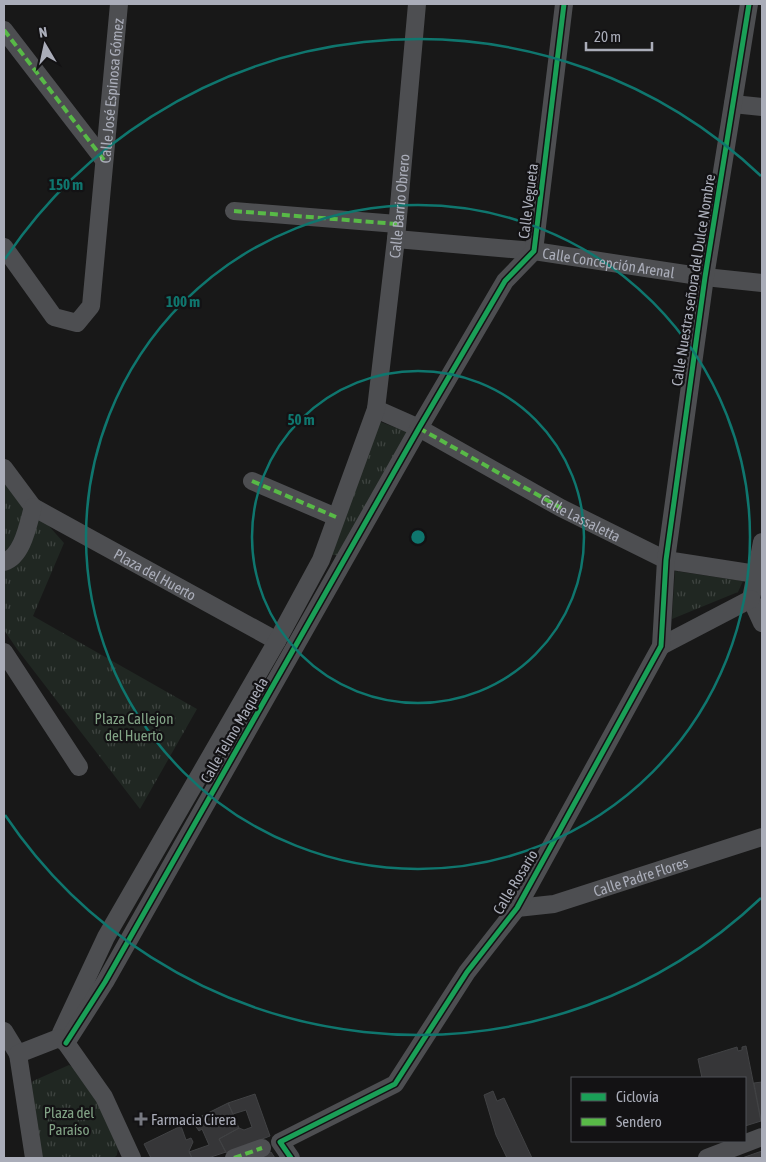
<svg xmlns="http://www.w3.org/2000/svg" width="766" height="1162" viewBox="0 0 766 1162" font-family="'Asap Condensed',sans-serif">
  <defs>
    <pattern id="park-tufts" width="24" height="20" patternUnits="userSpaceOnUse" patternTransform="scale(1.25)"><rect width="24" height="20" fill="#202722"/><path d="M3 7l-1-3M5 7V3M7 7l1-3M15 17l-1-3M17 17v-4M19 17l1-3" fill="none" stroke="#3e4440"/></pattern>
  </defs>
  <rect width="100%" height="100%" fill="#181818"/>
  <path fill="url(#park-tufts)" d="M378,421L410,433L342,556L326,554Z
    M4,475L64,543L33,616L197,709L140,809L17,649L4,630Z
    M675,571L743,581L738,592L672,619Z
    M69,1065L83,1073L119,1141L117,1155L114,1158H41L29,1092L33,1081Z"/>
  <path fill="#363638" stroke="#414244" d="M746,1046L761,1121L745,1126V1078H702L698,1059L737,1047L738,1051L742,1050V1047Z
    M762,1082V1120L761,1121L754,1083Z
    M493,1091L497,1101L504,1098L532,1158H507L496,1135L484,1095Z
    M255,1094L270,1136L226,1153L219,1139L239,1128L244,1130L252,1127L246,1110L233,1114L228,1103Z
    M228,1103L239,1128L219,1139L226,1152L208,1158H192L189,1152L209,1145L202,1129L199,1131L192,1121Z
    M181,1126L186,1140L191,1138L193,1142L189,1151L192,1158H151L144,1144Z
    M762,1151V1158H742Z
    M271,1152L275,1158H257Z"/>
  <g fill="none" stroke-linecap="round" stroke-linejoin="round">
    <g stroke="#4d4e51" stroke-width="18">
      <path d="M4,30L104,160"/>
      <path d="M733,104L762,107"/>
      <path d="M234,211L397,224"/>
      <path id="s1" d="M396,239L534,251L705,277L762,283"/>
      <path id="s2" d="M4,247L54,317L77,323L91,306L119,4"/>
      <path id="s3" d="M376,409L419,428L561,508L666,560L756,574"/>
      <path id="s4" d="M4,468L33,507L277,641"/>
      <path d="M252,481L336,517"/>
      <path d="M762,542L751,599L762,623"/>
      <path d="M4,562C23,556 28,524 33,507"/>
      <path d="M661,646L751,599"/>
      <path d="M4,652L79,767"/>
      <path id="s5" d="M517,908L554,904L762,837"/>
      <path d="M4,1031L18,1054"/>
      <path id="s6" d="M61,1033L106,937L277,641L321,560L376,409L396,239L417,4"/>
      <path d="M66,1043L105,982L419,428L505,281L534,251L564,4"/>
      <path d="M34,1158L18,1054L59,1038L66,1043L104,1097L132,1158"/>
      <path d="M234,1158L262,1148"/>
      <path d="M291,1158L280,1142L395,1084L467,972L517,908L661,646L666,560L705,277L749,4"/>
      <path d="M707,1158L762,1137"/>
    </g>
    <path stroke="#58b947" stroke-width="4" stroke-dasharray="8 4" stroke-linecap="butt" d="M4,30L104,160
      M234,211L397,224
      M419,428L561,508
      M252,481L336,517
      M234,1158L262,1148"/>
    <defs>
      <path id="cycleway" d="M66,1043L105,982L419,428L505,281L534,251L564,4
        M291,1158L280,1142L395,1084L467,972L517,908L661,646L666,560L705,277L749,4"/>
    </defs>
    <use href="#cycleway" stroke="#131214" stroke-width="8"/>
    <use href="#cycleway" stroke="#1a9f57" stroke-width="5"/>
  </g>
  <g fill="none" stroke="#0f766e" stroke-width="2.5">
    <circle cx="418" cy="537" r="166"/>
    <circle cx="418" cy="537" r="332"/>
    <path d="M761 898A498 498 0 0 1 5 815M5 259A498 498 0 0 1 761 176"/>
  </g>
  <path fill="#777981" stroke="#131214" stroke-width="2" d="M138.5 1111.5h5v5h5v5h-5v5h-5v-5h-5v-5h5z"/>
  <g text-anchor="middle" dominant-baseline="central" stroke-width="4.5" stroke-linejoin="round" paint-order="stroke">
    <g font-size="15" fill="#aaadb9" stroke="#131214">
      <text stroke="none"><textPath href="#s2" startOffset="348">Calle José Espinosa Gómez</textPath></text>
      <text transform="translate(528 201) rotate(-83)">Calle Vegueta</text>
      <text stroke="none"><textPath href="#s6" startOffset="905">Calle Barrio Obrero</textPath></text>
      <text stroke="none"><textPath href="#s1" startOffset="214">Calle Concepción Arenal</textPath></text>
      <text transform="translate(693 280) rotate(-81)">Calle Nuestra señora del Dulce Nombre</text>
      <text stroke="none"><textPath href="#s3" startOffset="232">Calle Lassaletta</textPath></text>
      <text stroke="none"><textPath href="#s4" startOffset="188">Plaza del Huerto</textPath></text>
      <text transform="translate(234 730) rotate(-60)">Calle Telmo Maqueda</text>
      <text stroke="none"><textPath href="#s5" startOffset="128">Calle Padre Flores</textPath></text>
      <text transform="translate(515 882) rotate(-59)">Calle Rosario</text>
    </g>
    <g font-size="15" fill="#82a386" stroke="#131214">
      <text x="134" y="718">Plaza Callejon<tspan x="134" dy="17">del Huerto</tspan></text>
      <text x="69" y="1112">Plaza del<tspan x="69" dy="17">Paraíso</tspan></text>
    </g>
    <g font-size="15" fill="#aaadb9" stroke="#131214" text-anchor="start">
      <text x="151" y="1119">Farmacia Cirera</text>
    </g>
  </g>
  <circle cx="418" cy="537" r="8" fill="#0f766e" stroke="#131214" stroke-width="2.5"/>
  <g font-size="15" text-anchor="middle" font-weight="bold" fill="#0f766e" stroke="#131214" stroke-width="4.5" stroke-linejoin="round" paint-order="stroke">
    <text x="66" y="190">150 m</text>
    <text x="183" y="307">100 m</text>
    <text x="301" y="425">50 m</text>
  </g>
  <rect width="766" height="1162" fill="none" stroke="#aaadb9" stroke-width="10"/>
  <rect x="571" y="1077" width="175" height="65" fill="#131214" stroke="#4f5056"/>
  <rect x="581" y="1093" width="25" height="8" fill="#1a9f57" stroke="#4f5056"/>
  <text x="616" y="1102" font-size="15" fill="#aaadb9">Ciclovía</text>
  <rect x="581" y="1118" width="25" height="8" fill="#58b947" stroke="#4f5056"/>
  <text x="616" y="1127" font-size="15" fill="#aaadb9">Sendero</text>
  <g transform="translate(45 45) rotate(351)" stroke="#131214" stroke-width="4" paint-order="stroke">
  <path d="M0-4L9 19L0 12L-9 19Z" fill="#aaadb9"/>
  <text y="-8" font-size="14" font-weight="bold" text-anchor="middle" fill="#aaadb9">N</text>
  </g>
  <path d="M586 42v8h66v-8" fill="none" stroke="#aaadb9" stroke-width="2.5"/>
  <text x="594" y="42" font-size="15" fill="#aaadb9" stroke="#131214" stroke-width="4" paint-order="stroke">20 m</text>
</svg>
